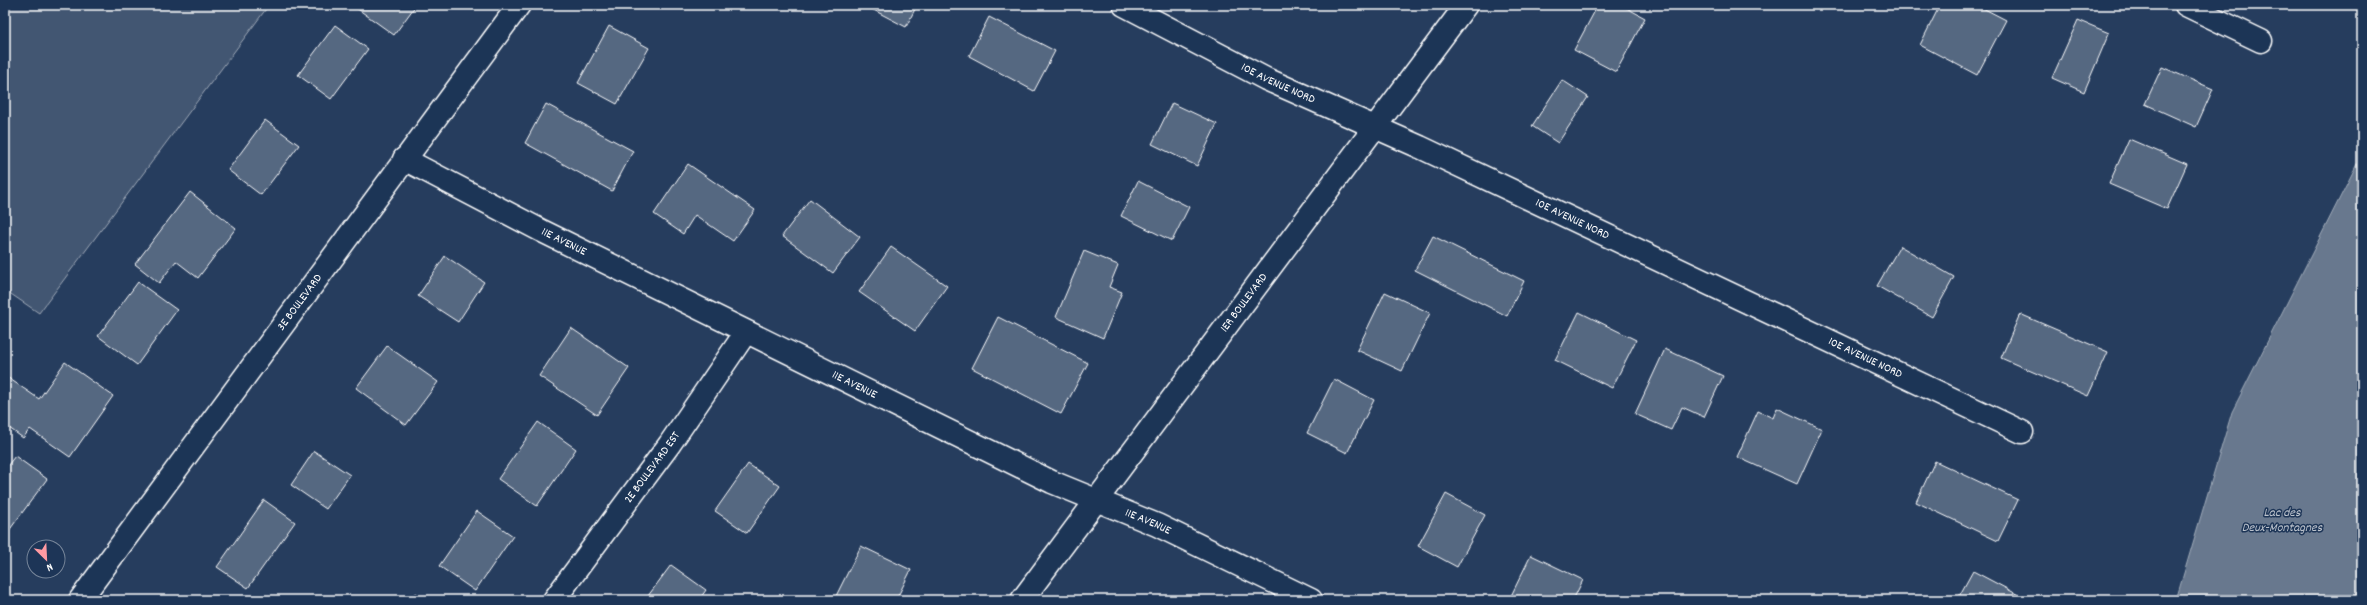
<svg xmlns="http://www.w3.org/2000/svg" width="2367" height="605" viewBox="0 0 2367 605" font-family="Dekko,sans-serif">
  <rect width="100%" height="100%" fill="#263d5e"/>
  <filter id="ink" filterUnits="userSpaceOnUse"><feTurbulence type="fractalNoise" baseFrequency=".025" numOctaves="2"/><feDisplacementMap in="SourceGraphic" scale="8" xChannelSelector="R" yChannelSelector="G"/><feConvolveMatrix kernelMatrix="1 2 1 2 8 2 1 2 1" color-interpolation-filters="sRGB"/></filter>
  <g filter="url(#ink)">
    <path fill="#425672" stroke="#a0aab8" d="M5,5H269L39,313L5,290Z"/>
    <path fill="#67788e" stroke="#a4aebb" d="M2362,154V600H2176L2232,412Z"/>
    <path fill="#556781" stroke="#fff" d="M357,5H416L394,35L355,7Z
      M864,5H917L906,27Z
      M1598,5H1621L1645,18L1616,72L1574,50Z
      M1940,5H1977L2006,20L1977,75L1920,45Z
      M989,17L1055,51L1034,91L969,56Z
      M2078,20L2109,33L2084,92L2052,78Z
      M335,25L368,49L331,99L298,75Z
      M609,26L649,48L617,104L578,83Z
      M2162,67L2213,89L2196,127L2145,104Z
      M1562,80L1588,97L1558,143L1532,126Z
      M1172,103L1217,124L1197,166L1152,144Z
      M546,104L633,151L612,191L525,143Z
      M265,120L299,145L261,195L228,170Z
      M2129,139L2187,164L2167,209L2109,184Z
      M688,164L755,210L733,241L695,215L683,234L654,214Z
      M1138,181L1189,207L1172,241L1121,216Z
      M190,192L236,228L198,278L176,261L159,283L135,264Z
      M810,199L860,237L833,273L782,236Z
      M1433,236L1524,281L1507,316L1415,270Z
      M1900,246L1954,277L1932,317L1877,286Z
      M891,247L947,286L915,331L859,292Z
      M1084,251L1118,265L1109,287L1122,292L1103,338L1056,317Z
      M445,256L484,282L458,322L418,296Z
      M138,282L177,310L137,365L98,336Z
      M1385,292L1430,313L1402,371L1357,350Z
      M1579,312L1636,340L1612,388L1555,360Z
      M2020,314L2108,352L2088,396L2001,358Z
      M998,317L1088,363L1061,414L972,368Z
      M571,328L629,368L597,415L539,376Z
      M387,346L438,382L406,425L356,388Z
      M1665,349L1723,376L1704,417L1682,407L1671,430L1635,414Z
      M65,362L113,396L70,457L30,429L23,438L5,425V379L7,377L39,399Z
      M1334,379L1374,400L1347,453L1307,433Z
      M1777,408L1822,429L1797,484L1737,457L1758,411L1773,418Z
      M538,422L576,449L537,506L498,479Z
      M314,451L350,475L326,509L291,485Z
      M15,456L47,479L5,536V469Z
      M1935,461L2018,500L1998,541L1916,502Z
      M748,464L780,486L747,533L715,511Z
      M1446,494L1485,515L1457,567L1418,546Z
      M264,500L295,522L248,588L217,567Z
      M477,511L513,536L475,591L439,566Z
      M861,546L911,570L896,600H834Z
      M1531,555L1583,580L1573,600H1509Z
      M671,565L706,590L699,600H645Z
      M1973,571L2028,600H1957Z
      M416,593L425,600H411Z"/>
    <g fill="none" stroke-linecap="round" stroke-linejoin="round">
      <defs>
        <g id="minor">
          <path id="s1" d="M1124,5L1266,79L1420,147L2022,432"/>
          <path d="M2186,5L2261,41"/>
          <path id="s2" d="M404,159L542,231L1052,482L1157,525L1311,600"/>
          <path id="s3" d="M80,600L519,5"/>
          <path id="s4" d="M554,600L669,445L746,332"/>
        </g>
        <g id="tertiary">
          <path id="s5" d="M1022,600L1466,5"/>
        </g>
      </defs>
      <use href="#minor" stroke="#fff" stroke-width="25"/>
      <use href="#tertiary" stroke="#fff" stroke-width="25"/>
      <use href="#minor" stroke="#1d3557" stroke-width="22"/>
      <use href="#tertiary" stroke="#1d3557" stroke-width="22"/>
    </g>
  </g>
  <g text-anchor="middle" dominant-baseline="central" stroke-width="3" stroke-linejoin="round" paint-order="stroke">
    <g font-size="12" fill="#fff" stroke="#1d3557">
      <text stroke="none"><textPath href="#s1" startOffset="173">10E AVENUE NORD</textPath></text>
      <text stroke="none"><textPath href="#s1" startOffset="497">10E AVENUE NORD</textPath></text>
      <text stroke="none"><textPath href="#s2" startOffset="180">11E AVENUE</textPath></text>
      <text stroke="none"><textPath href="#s3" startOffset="370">3E BOULEVARD</textPath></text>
      <text stroke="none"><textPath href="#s5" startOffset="371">1ER BOULEVARD</textPath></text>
      <text stroke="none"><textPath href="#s1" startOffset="821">10E AVENUE NORD</textPath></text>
      <text stroke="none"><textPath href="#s2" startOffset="504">11E AVENUE</textPath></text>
      <text stroke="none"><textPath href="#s4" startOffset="165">2E BOULEVARD EST</textPath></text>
      <text stroke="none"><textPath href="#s2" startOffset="828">11E AVENUE</textPath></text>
    </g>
    <g font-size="13" font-style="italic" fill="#bbc2cc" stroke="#1d3557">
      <text x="2282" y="513">Lac des<tspan x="2282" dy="15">Deux-Montagnes</tspan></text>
    </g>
  </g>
  <rect width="2367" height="605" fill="none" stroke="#1d3557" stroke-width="20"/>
  <rect x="10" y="10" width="2347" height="585" fill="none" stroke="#fff" stroke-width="1.5" filter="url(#ink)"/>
  <g transform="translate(46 559) rotate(156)"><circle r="19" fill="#1d3557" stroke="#77869a"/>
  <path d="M0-3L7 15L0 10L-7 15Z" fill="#ff9aa2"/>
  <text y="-6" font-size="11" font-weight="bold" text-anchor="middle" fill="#ffffff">N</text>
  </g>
</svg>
